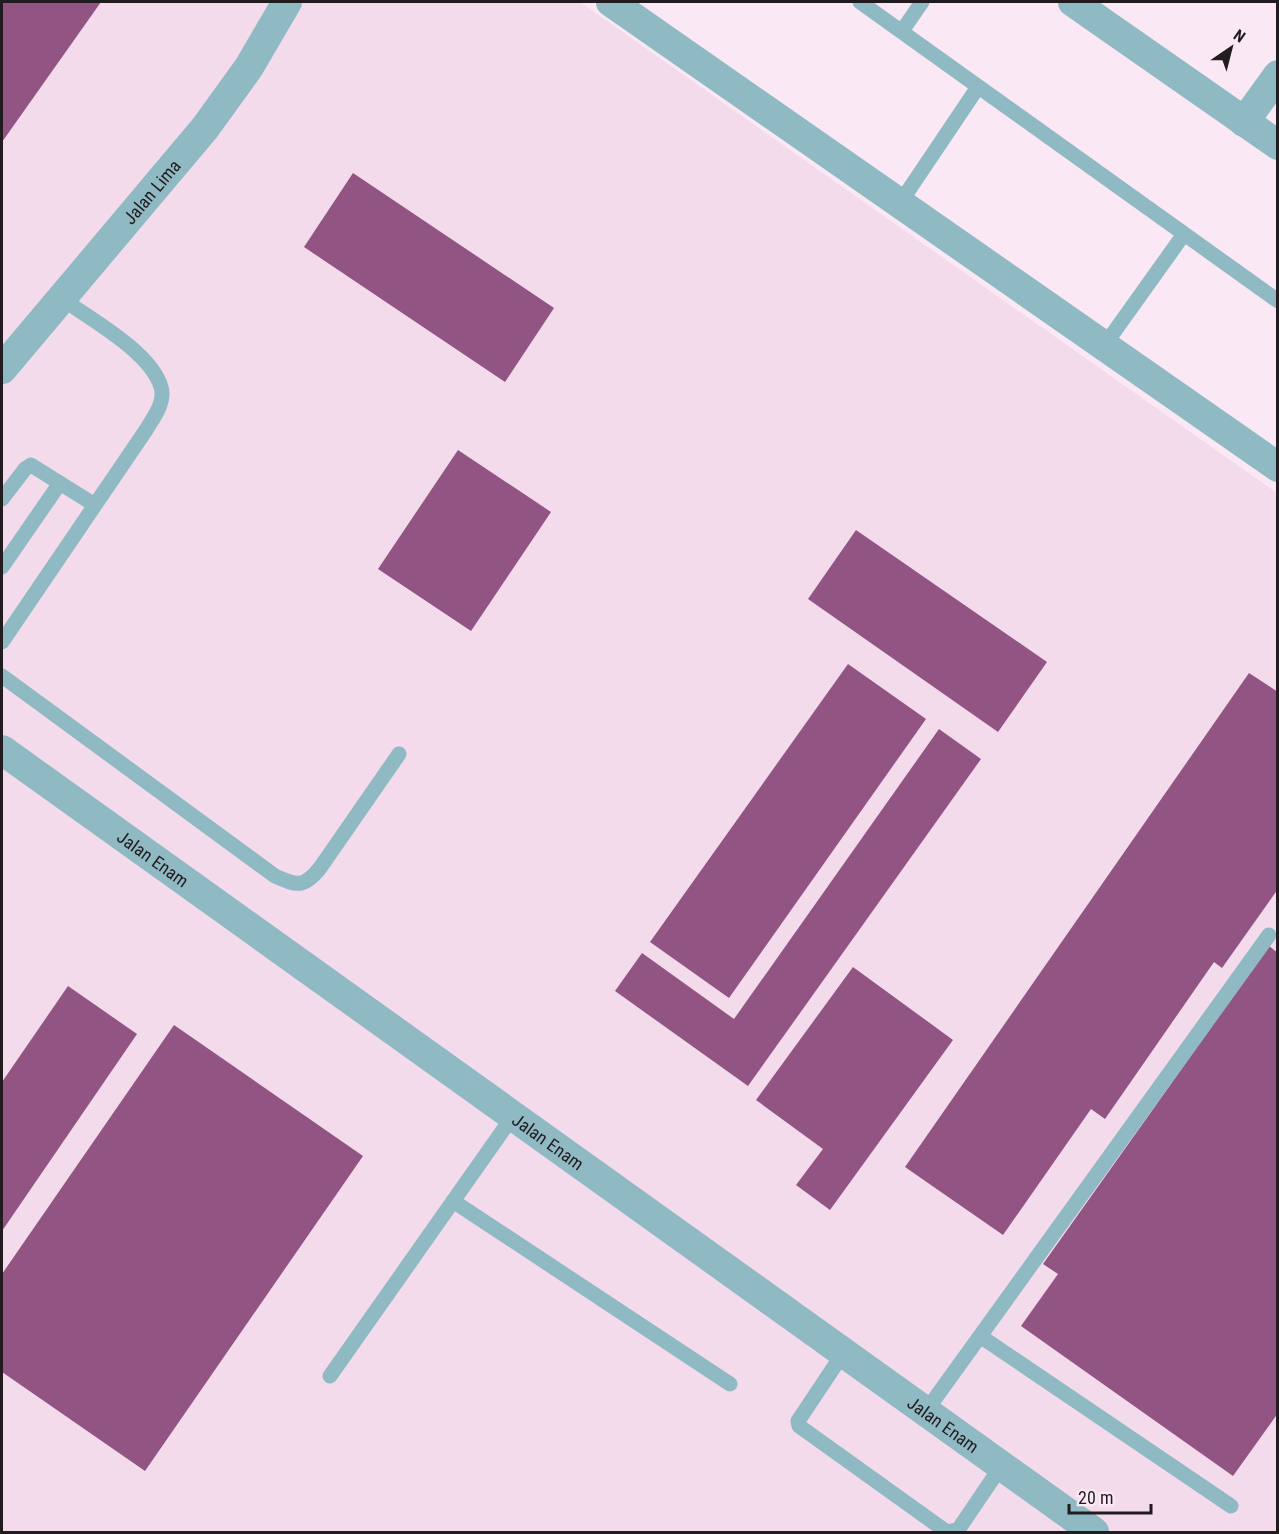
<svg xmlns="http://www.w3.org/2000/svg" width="1279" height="1534" viewBox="0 0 1279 1534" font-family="'Roboto Condensed',sans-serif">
  <rect width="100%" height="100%" fill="#fae9f5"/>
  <path fill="#f3dbec" d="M2,2H580L1277,493V1532H2Z"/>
  <path fill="#925483" d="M2,2H101L2,142Z
    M353,173L554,308L505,382L304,247Z
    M458,450L551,512L471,631L378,569Z
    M856,530L1047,662L998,732L808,599Z
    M848,664L926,719L729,998L650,942Z
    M1249,673L1278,692V889L1222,968L1214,962L1105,1119L1091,1109L1003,1235L905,1167Z
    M939,729L981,759L748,1086L615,991L642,953L734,1019Z
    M1269,946L1278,953V1413L1233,1476L1021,1326L1058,1274L1043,1264Z
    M853,967L953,1040L830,1210L796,1185L823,1149L756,1100Z
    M68,986L137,1034L2,1231V1082Z
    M174,1025L363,1156L145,1471L2,1372V1274Z"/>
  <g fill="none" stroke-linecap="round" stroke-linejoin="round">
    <path stroke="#8fb9c3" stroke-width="15" d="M860,2L1278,301
      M902,31L922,2
      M900,203L978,87
      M1104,346L1184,234
      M2,499L25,469L31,465L95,505
      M2,567L60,483
      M2,642L146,430C153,418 166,402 161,387C151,352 90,319 61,298
      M2,676L275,876C297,886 304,888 320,868L399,754
      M453,1201L730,1384
      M980,1336L1231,1506
      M844,1352L798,1421L799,1426L947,1532L958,1530L1002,1465
      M330,1376L513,1116
      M926,1411L1269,935"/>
    <g stroke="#8fb9c3" stroke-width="30">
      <path d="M611,2L1278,467"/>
      <path d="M1073,2L1278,145"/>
      <path d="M1244,122L1278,75"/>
      <path id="s1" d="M2,369L205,128L249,67L287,2"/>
      <path id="s2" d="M2,750L1094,1532"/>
    </g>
  </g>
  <g text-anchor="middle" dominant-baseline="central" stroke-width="4.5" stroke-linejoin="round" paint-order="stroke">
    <g font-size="18" fill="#221c20" stroke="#fae9f5">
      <text stroke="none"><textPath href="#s1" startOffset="232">Jalan Lima</textPath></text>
      <text stroke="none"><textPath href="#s2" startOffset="186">Jalan Enam</textPath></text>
      <text stroke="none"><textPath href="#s2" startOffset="672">Jalan Enam</textPath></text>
      <text stroke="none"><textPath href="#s2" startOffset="1158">Jalan Enam</textPath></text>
    </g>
  </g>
  <rect width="1279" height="1534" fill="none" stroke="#221c20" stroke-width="6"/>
  <g transform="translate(1231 48) rotate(35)" stroke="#fae9f5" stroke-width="4.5" paint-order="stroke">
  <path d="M0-4.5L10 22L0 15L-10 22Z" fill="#221c20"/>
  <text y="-9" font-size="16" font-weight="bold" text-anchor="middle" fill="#221c20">N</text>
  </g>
  <path d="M1069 1504v9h82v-9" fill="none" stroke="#221c20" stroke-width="3"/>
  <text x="1078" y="1504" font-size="18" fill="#221c20" stroke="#fae9f5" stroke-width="4.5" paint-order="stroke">20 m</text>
</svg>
